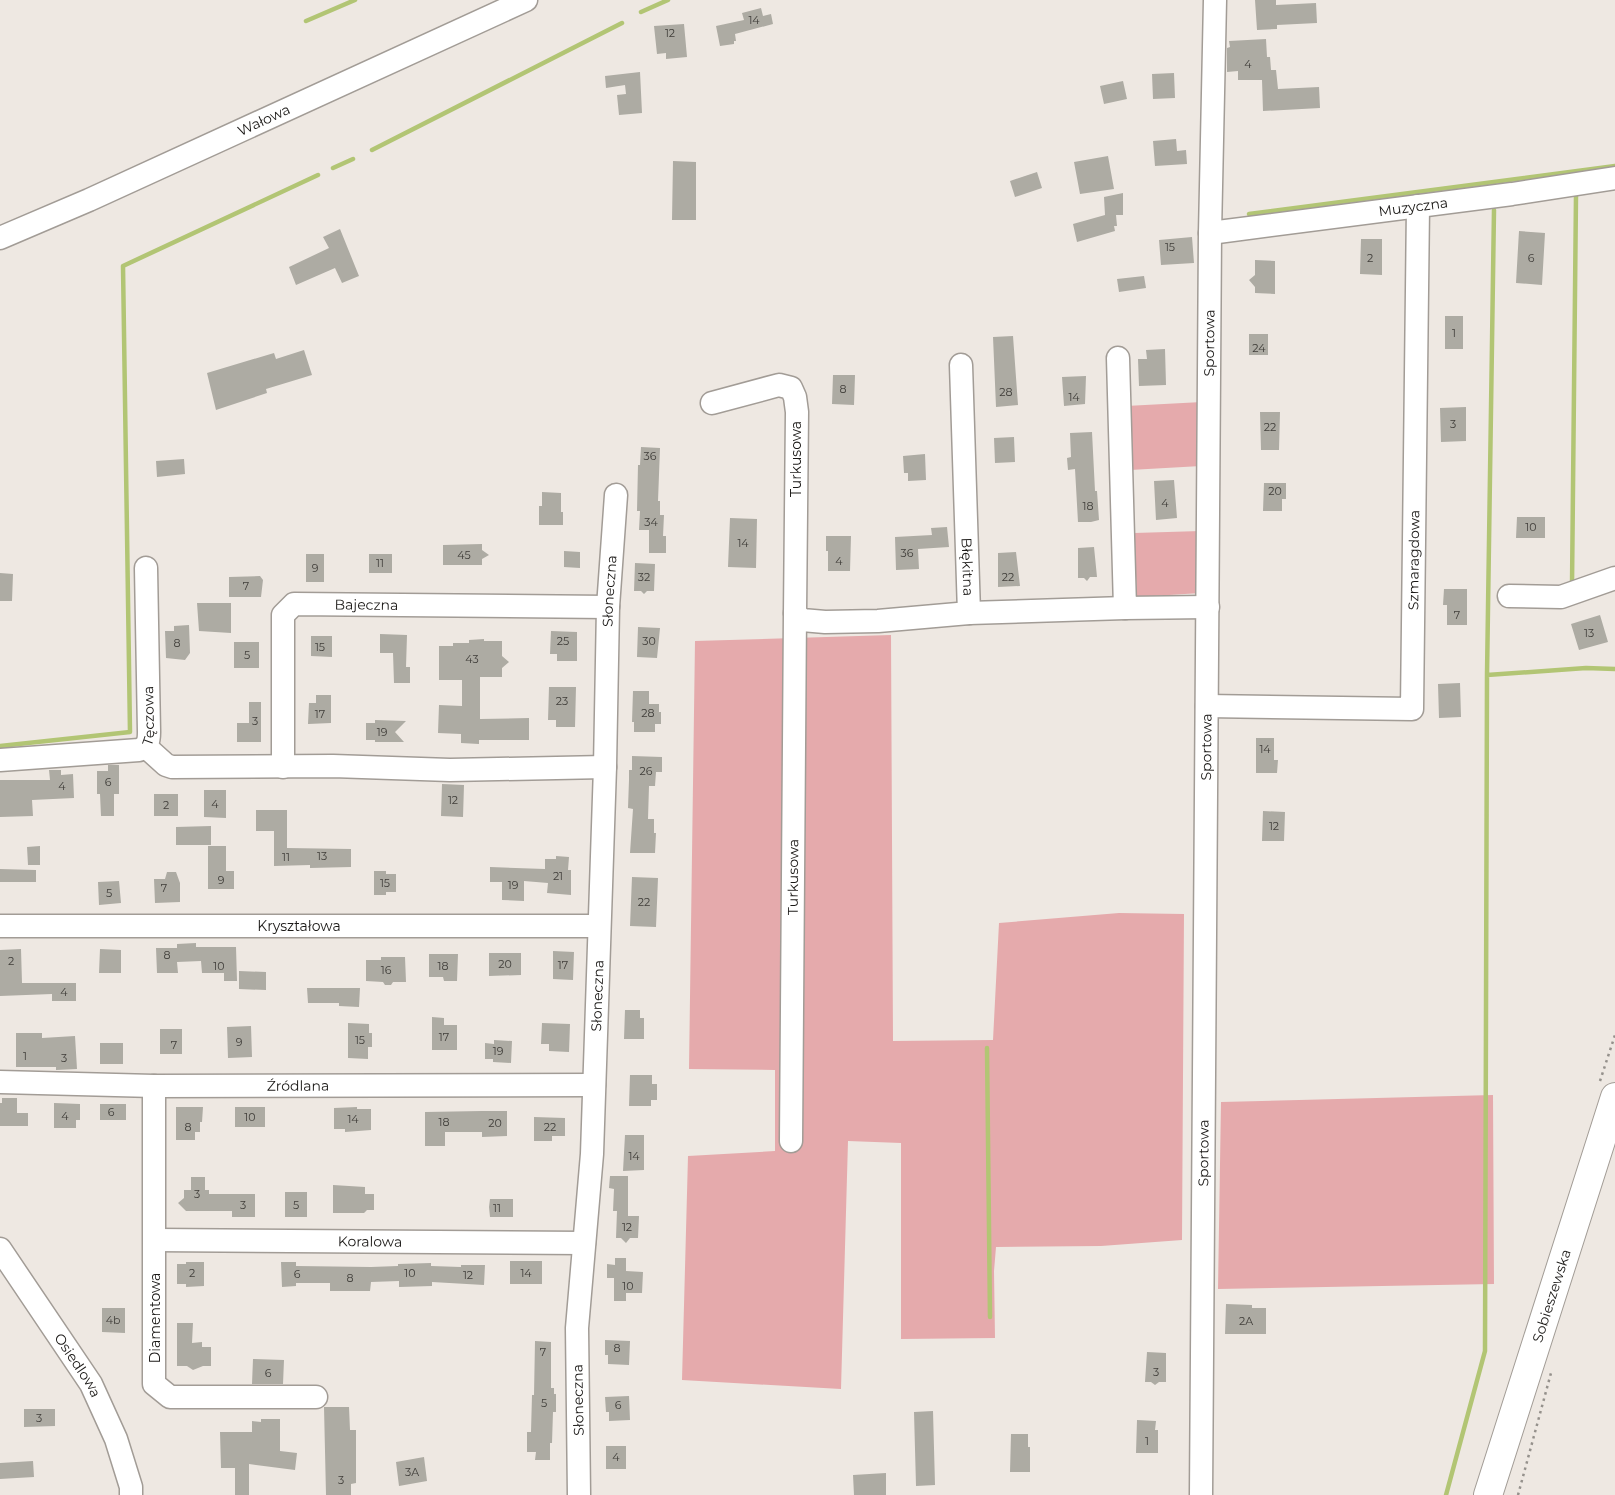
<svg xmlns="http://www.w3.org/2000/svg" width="1615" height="1495" viewBox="0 0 1615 1495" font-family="Montserrat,sans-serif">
  <rect width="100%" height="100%" fill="#eee8e2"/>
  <path fill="#e5aaac" d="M1202,402L1201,466L1130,470L1126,406Z
    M1201,531V593L1137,597L1134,533Z
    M891,635L893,1041L993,1040L999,923L1119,913L1184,914L1182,1240L1101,1246L996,1247L994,1271L995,1338L901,1339V1143L848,1141L841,1389L682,1380L688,1156L775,1151V1070L689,1069L695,641Z
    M1493,1095L1494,1284L1218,1289L1221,1102Z"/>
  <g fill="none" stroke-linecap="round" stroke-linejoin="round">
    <path stroke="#b2c574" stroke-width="4.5" d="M641,12L668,0
      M306,21L355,0
      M372,150L622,23
      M333,168L353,159
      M1249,214L1615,166
      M1572,586L1576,195
      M1487,675L1586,668L1615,669
      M0,746L130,732L123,266L318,175
      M987,1048L990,1317
      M1446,1495L1485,1351L1487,675L1494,210"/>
  </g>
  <path fill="#adaba3" d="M1255,0H1276V5L1316,3L1317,23L1277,25V29L1257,30Z
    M761,8L763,16L771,14L773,24L735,34L736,41H734V44L720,46L716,26L744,20L742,13Z
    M684,24L687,57L666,59V53L657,54L654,26Z
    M1266,39L1267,57H1270L1271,70H1276L1278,89L1319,87L1320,108L1263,111L1262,80H1238V71L1227,72V48L1230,47L1229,41Z
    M640,72L642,113L619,115L617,95L626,94L625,85L606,88L605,76Z
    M1174,73L1175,98L1153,99L1152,74Z
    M1123,81L1127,99L1104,104L1100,86Z
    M1176,139L1177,151L1186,150L1187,164L1155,166L1153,141Z
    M1108,156L1114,189L1080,194L1074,162Z
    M673,161L696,162V220H672Z
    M1037,172L1042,188L1015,197L1010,181Z
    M1123,193V215H1116L1117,226H1114L1115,231L1077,242L1073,224L1105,215L1104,197Z
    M340,229L359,276L342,283L335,268L296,285L289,267L329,248L323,237Z
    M1519,231L1545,233L1542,285L1516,283Z
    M1192,237L1194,263L1161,265L1159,240Z
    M1361,239H1382V275L1360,274Z
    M1255,260L1275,261V294L1255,293V287L1249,280L1255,275Z
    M1144,276L1146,288L1119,292L1117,279Z
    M1445,316H1463V349H1445Z
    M1249,334H1268V355H1249Z
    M1013,336L1018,405L996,407L993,337Z
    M1165,349L1166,385L1139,386L1138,359H1147L1146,350Z
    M304,350L312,375L266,389L267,393L216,410L207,373L274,353L276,359Z
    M833,375H855L854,405L832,404Z
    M1086,376L1085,404L1064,406L1062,377Z
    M1466,407V441L1441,442L1440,408Z
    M1260,412H1280L1279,450H1261Z
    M1092,432L1095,491H1097L1099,520L1091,522H1078L1075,469L1068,470L1067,458L1071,457L1070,433Z
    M1014,437L1015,462L995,463L994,438Z
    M641,447L660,448L658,501H660V515H664L663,536H666V553H649V530H639L640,511H637L638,465H640Z
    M925,454L926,480L908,481V473H904L903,456Z
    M184,459L185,474L157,477L156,461Z
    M1174,480L1177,518L1156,520L1154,481Z
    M1264,483H1286V499H1282V511H1263Z
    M542,492L561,493V512H563V525H539V506H542Z
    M1517,517H1545V538H1516Z
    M730,518L757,519L756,568L728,567Z
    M947,527L949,547L918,549L919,569L896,570L895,537L932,535L931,528Z
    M826,536H851L850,571H828V551H826Z
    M482,544V550L489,555L482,559V565H443V545Z
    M1094,547L1097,577H1090L1087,581L1084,578H1078V548Z
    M564,551L580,552V568L564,567Z
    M1016,552L1020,586L998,587V553Z
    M306,554H324V582H306Z
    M369,554H392V573H369Z
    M635,563L655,564L654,591H647L644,594L641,591H634Z
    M0,573L13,574L12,601H0Z
    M260,576L263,580L261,597H229V577Z
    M1444,589H1467V625H1447V605H1443Z
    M197,603H231V633L199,631Z
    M1600,615L1608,642L1579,650L1571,624Z
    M189,625L190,653L185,660L166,658L165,631H174V626Z
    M638,627L660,628L657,658L637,657Z
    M551,631L577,632V661H557V654H550Z
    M380,634L407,635L406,667H410V683H394L393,653H380Z
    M311,636H332V657L311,656Z
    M484,639V641H502V656L509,662L502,668V677H480V719L529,718V740H479V744L461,743V734L438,733L439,705L462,706V680H439V646H453V643H469V640Z
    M234,642H259V668H234Z
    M1460,683L1461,717L1439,718L1438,684Z
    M549,687H576L575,727H556V720H548Z
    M633,691H649V704H659V712H661V724H655V732H634V722H632Z
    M316,695H331V723L308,724L309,703H316Z
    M249,702H261V742H237V723H249Z
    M375,720L406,721L395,732L404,742H375V740H366V723H375Z
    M1256,738H1274V760H1278L1277,773H1256Z
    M632,756L662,757V772H656L655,786H649L648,819H654V833H656L655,853H630L633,809L628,808L629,780V770H632Z
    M108,765H119V794H114V816H101L100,794H97V771H108Z
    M49,770H61V775L73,774L74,798L32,800L33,816L0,817V780H50Z
    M442,784L464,785L463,817L441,816Z
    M204,790H226V818L204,817Z
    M154,794H178V816H154Z
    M256,810H287V848L351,849V867L310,868V865L274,866V831H256Z
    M1263,811L1285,812L1284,841H1262Z
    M211,826V845H176V827Z
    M40,846V865H28L27,847Z
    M208,846H226V871H234V889H208Z
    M556,856L569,857L568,870H571V895L547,893L548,883L524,881V901L502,900V882H490V867L545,869V859H556Z
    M0,869L36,870V882H0Z
    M374,871H386V874H396V892H386V895H374Z
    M167,872H176L180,883V902L155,903L154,879H165Z
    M632,877L658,878L656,927L630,926Z
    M119,881L121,903L99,905L98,882Z
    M196,943V947H236L237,981H224V973H202L201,961L177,962L178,973H157L156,948H177V944Z
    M21,949L22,983H76V1001H52V994L0,996V950Z
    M100,949L121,950V973H99Z
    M553,951L574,952L573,980L553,979Z
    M489,953H521V975L489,976Z
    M429,954H458L457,981H444L443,977H429Z
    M381,957H405L406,982H393L391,985H385L383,982L366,981V960H381Z
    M239,971L266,972V990L239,989Z
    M307,988H360L359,1007L339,1006V1003H308Z
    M625,1010H640V1018H644V1039H624Z
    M432,1017L444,1018V1025H457V1050H432Z
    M348,1023L369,1024V1033H372V1047H368V1059L348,1058Z
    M542,1023L570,1024L569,1052L549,1051V1044H541Z
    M251,1026L252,1057L228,1058L227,1027Z
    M160,1029H182V1054H160Z
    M16,1033H42V1038L75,1036L77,1069L56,1070V1067H16Z
    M494,1040L512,1041L511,1063L493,1062V1059H485V1043L494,1044Z
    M100,1043H123V1064H100Z
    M630,1075H652V1084H657V1100H651V1106H629Z
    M2,1098H17V1113H28V1126H0V1103H2Z
    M54,1103L80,1104V1120H76V1128H54Z
    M100,1104H126V1120H100Z
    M176,1107H203L202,1122H200V1132H195V1140H176Z
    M235,1107H265V1127H235Z
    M357,1107V1109H371V1130L345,1132V1129H334V1108Z
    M482,1111H507V1136L482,1137V1132H445V1146H425V1112Z
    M534,1117L565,1118V1136H552V1141H534Z
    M625,1135H644V1170L623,1171Z
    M610,1176H628V1216H639L638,1238H630L626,1243L621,1238H616L617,1211H613L614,1189L609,1188Z
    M191,1177H205V1190H209V1194H255V1217H232V1211H186L178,1203L184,1198V1190H191Z
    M333,1185L365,1187V1194H374V1210H367L364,1213H333Z
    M285,1192H307V1217H285Z
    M490,1199H513V1217H490L489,1207Z
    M615,1258H626V1271L643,1272L642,1293H626V1301H614V1278H607V1264L615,1265Z
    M510,1261H542V1284H510Z
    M186,1262H204V1286L186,1287V1284H177V1264H186Z
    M281,1262H296V1266L371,1267L398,1266V1264L431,1263V1266L461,1267V1265H485L484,1285L432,1282V1286L399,1287V1281L371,1282L370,1291H330V1283H296V1286L282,1287Z
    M1226,1304L1252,1305V1308H1266V1334H1225Z
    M102,1308H125V1333L102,1332Z
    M177,1323H193L192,1343L202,1342V1347H211V1366H203L193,1370L187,1366H177Z
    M605,1340L630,1341L629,1365L608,1364V1355H605Z
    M535,1341L551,1342V1388H554V1394H556V1412H553L552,1443H550V1460H535L536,1452H527V1432H531L532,1395H534Z
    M1147,1352L1166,1353V1382H1159L1155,1385L1151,1382H1145Z
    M253,1359L284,1360L283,1384H252Z
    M629,1396L630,1420L609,1421V1412H606L605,1397Z
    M324,1407H349L350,1430H356V1483L351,1484V1495H326Z
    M24,1409H55V1426L24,1427Z
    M933,1411L935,1485L916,1486L914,1412Z
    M261,1419H280V1451L297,1453L295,1470L249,1464V1495H235V1468H221L220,1432H252V1421L261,1422Z
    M1137,1420L1156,1421L1155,1430H1158V1453H1136Z
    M1011,1434H1028V1447H1030V1472H1010Z
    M606,1446H626V1469H606Z
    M424,1457L427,1481L399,1486L396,1462Z
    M33,1461L34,1477L0,1479V1463Z
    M886,1473V1495H854L853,1475Z"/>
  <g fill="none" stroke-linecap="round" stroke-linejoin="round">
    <defs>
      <g id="minor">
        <path id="s1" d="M1210,233L1512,194L1615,178"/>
        <path id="s2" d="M0,238L89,200L526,0"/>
        <path d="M1118,358L1125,608L1208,607"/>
        <path id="s3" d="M961,365L969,613"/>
        <path d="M712,403L779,385L791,388L795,397L797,412L795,613L802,620L825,622L878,621L969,613L1125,608"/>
        <path d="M1509,596L1561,597L1615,578"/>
        <path id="s4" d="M1207,706L1412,709L1418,206"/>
        <path d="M146,747L166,765L172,767L333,766L450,770L605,767"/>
        <path id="s5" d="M0,760L139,750C148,746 149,741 149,732L146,568"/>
        <path id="s6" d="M283,767V615L294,604L608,607"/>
        <path id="s7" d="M0,926H599"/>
        <path id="s8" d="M0,1082L154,1086L594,1085"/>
        <path d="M154,1086V1384L170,1397H316"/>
        <path id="s9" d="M791,1141L795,613"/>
        <path id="s10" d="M155,1240L584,1243"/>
        <path id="s11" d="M0,1249L91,1384L116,1439L131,1487V1495"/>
        <path id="s12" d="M579,1495L577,1328L592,1154L605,767L608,607L616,495"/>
        <path id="s13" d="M1201,1495L1210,233L1215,0"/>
      </g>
      <g id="major">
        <path id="s14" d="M1488,1495L1615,1097"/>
      </g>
    </defs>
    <use href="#minor" stroke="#a29c96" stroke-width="25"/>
    <use href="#major" stroke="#a29c96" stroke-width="30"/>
    <path stroke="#95918c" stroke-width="2.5" stroke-dasharray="2.5 4" stroke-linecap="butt" d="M1600,1081L1615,1035
      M1518,1495L1551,1373"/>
    <use href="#minor" stroke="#fff" stroke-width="22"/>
    <use href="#major" stroke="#fff" stroke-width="28"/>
  </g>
  <g text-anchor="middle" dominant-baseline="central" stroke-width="4" stroke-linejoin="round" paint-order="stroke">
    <g font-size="11" fill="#3f3d39">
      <text x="754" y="20">14</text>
      <text x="670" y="33">12</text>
      <text x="1248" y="64">4</text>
      <text x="1170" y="247">15</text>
      <text x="1370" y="258">2</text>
      <text x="1531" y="258">6</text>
      <text x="1454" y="333">1</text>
      <text x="1259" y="348">24</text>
      <text x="843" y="389">8</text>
      <text x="1006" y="392">28</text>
      <text x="1074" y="397">14</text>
      <text x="1453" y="424">3</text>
      <text x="1270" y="427">22</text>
      <text x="650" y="456">36</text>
      <text x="1275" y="491">20</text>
      <text x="1165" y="503">4</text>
      <text x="1088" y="506">18</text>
      <text x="651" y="522">34</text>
      <text x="1531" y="527">10</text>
      <text x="743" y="543">14</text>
      <text x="907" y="553">36</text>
      <text x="464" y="555">45</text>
      <text x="839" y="561">4</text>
      <text x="380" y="563">11</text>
      <text x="315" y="568">9</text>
      <text x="644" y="577">32</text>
      <text x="1008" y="577">22</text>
      <text x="246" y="586">7</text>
      <text x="1457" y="615">7</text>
      <text x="1589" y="633">13</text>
      <text x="563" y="641">25</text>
      <text x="649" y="641">30</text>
      <text x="177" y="643">8</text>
      <text x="320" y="647">15</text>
      <text x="247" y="655">5</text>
      <text x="472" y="659">43</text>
      <text x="562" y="701">23</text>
      <text x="648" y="713">28</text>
      <text x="320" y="714">17</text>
      <text x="255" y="721">3</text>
      <text x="382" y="732">19</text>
      <text x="1265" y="749">14</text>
      <text x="646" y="771">26</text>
      <text x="108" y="782">6</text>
      <text x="62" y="786">4</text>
      <text x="453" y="800">12</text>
      <text x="215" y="804">4</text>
      <text x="166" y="805">2</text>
      <text x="1274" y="826">12</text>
      <text x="322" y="856">13</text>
      <text x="286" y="857">11</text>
      <text x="558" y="876">21</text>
      <text x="221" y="880">9</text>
      <text x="385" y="883">15</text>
      <text x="513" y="885">19</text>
      <text x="164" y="888">7</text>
      <text x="109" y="893">5</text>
      <text x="644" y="902">22</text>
      <text x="167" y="955">8</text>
      <text x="11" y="961">2</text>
      <text x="505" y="964">20</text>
      <text x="563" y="965">17</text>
      <text x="219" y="966">10</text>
      <text x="443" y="966">18</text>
      <text x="386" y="970">16</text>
      <text x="64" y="992">4</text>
      <text x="444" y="1037">17</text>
      <text x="360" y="1040">15</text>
      <text x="239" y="1042">9</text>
      <text x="174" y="1045">7</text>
      <text x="498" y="1051">19</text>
      <text x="25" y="1056">1</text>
      <text x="64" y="1058">3</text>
      <text x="111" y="1112">6</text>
      <text x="65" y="1116">4</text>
      <text x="250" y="1117">10</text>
      <text x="353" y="1119">14</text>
      <text x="444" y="1122">18</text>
      <text x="495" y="1123">20</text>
      <text x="188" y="1127">8</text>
      <text x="550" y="1127">22</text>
      <text x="634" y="1156">14</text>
      <text x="197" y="1194">3</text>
      <text x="243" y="1205">3</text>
      <text x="296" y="1205">5</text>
      <text x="497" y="1208">11</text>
      <text x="627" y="1227">12</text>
      <text x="192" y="1273">2</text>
      <text x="410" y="1273">10</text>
      <text x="526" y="1273">14</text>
      <text x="297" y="1274">6</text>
      <text x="468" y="1275">12</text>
      <text x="350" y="1278">8</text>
      <text x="628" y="1286">10</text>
      <text x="113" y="1320">4b</text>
      <text x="1246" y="1321">2A</text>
      <text x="617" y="1348">8</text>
      <text x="543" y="1352">7</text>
      <text x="1156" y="1372">3</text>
      <text x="268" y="1373">6</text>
      <text x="544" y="1403">5</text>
      <text x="618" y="1405">6</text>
      <text x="39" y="1418">3</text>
      <text x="1147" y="1441">1</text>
      <text x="616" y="1457">4</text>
      <text x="412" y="1472">3A</text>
      <text x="341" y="1480">3</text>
    </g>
    <g font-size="14" fill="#1a1816" stroke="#fff">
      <text stroke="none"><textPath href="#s2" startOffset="289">Wałowa</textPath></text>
      <text stroke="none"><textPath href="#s1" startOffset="205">Muzyczna</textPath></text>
      <text stroke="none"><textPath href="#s13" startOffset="1152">Sportowa</textPath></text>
      <text transform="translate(796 459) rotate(-90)">Turkusowa</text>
      <text stroke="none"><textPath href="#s4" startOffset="354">Szmaragdowa</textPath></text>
      <text stroke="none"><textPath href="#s3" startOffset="202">Błękitna</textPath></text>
      <text stroke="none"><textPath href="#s12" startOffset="905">Słoneczna</textPath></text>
      <text stroke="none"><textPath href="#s6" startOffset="240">Bajeczna</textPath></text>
      <text stroke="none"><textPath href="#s5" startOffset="178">Tęczowa</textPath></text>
      <text stroke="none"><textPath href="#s13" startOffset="748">Sportowa</textPath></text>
      <text stroke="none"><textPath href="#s9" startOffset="264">Turkusowa</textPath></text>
      <text stroke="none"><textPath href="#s7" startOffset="299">Kryształowa</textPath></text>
      <text stroke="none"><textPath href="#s12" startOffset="500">Słoneczna</textPath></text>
      <text stroke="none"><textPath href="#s8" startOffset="298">Źródlana</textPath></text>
      <text stroke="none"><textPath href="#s13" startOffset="342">Sportowa</textPath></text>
      <text stroke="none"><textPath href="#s10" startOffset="215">Koralowa</textPath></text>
      <text stroke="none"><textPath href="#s14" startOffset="209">Sobieszewska</textPath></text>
      <text transform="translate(155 1318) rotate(-90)">Diamentowa</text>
      <text stroke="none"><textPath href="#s11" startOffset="140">Osiedlowa</textPath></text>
      <text transform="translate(578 1400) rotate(-91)">Słoneczna</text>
    </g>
  </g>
</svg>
